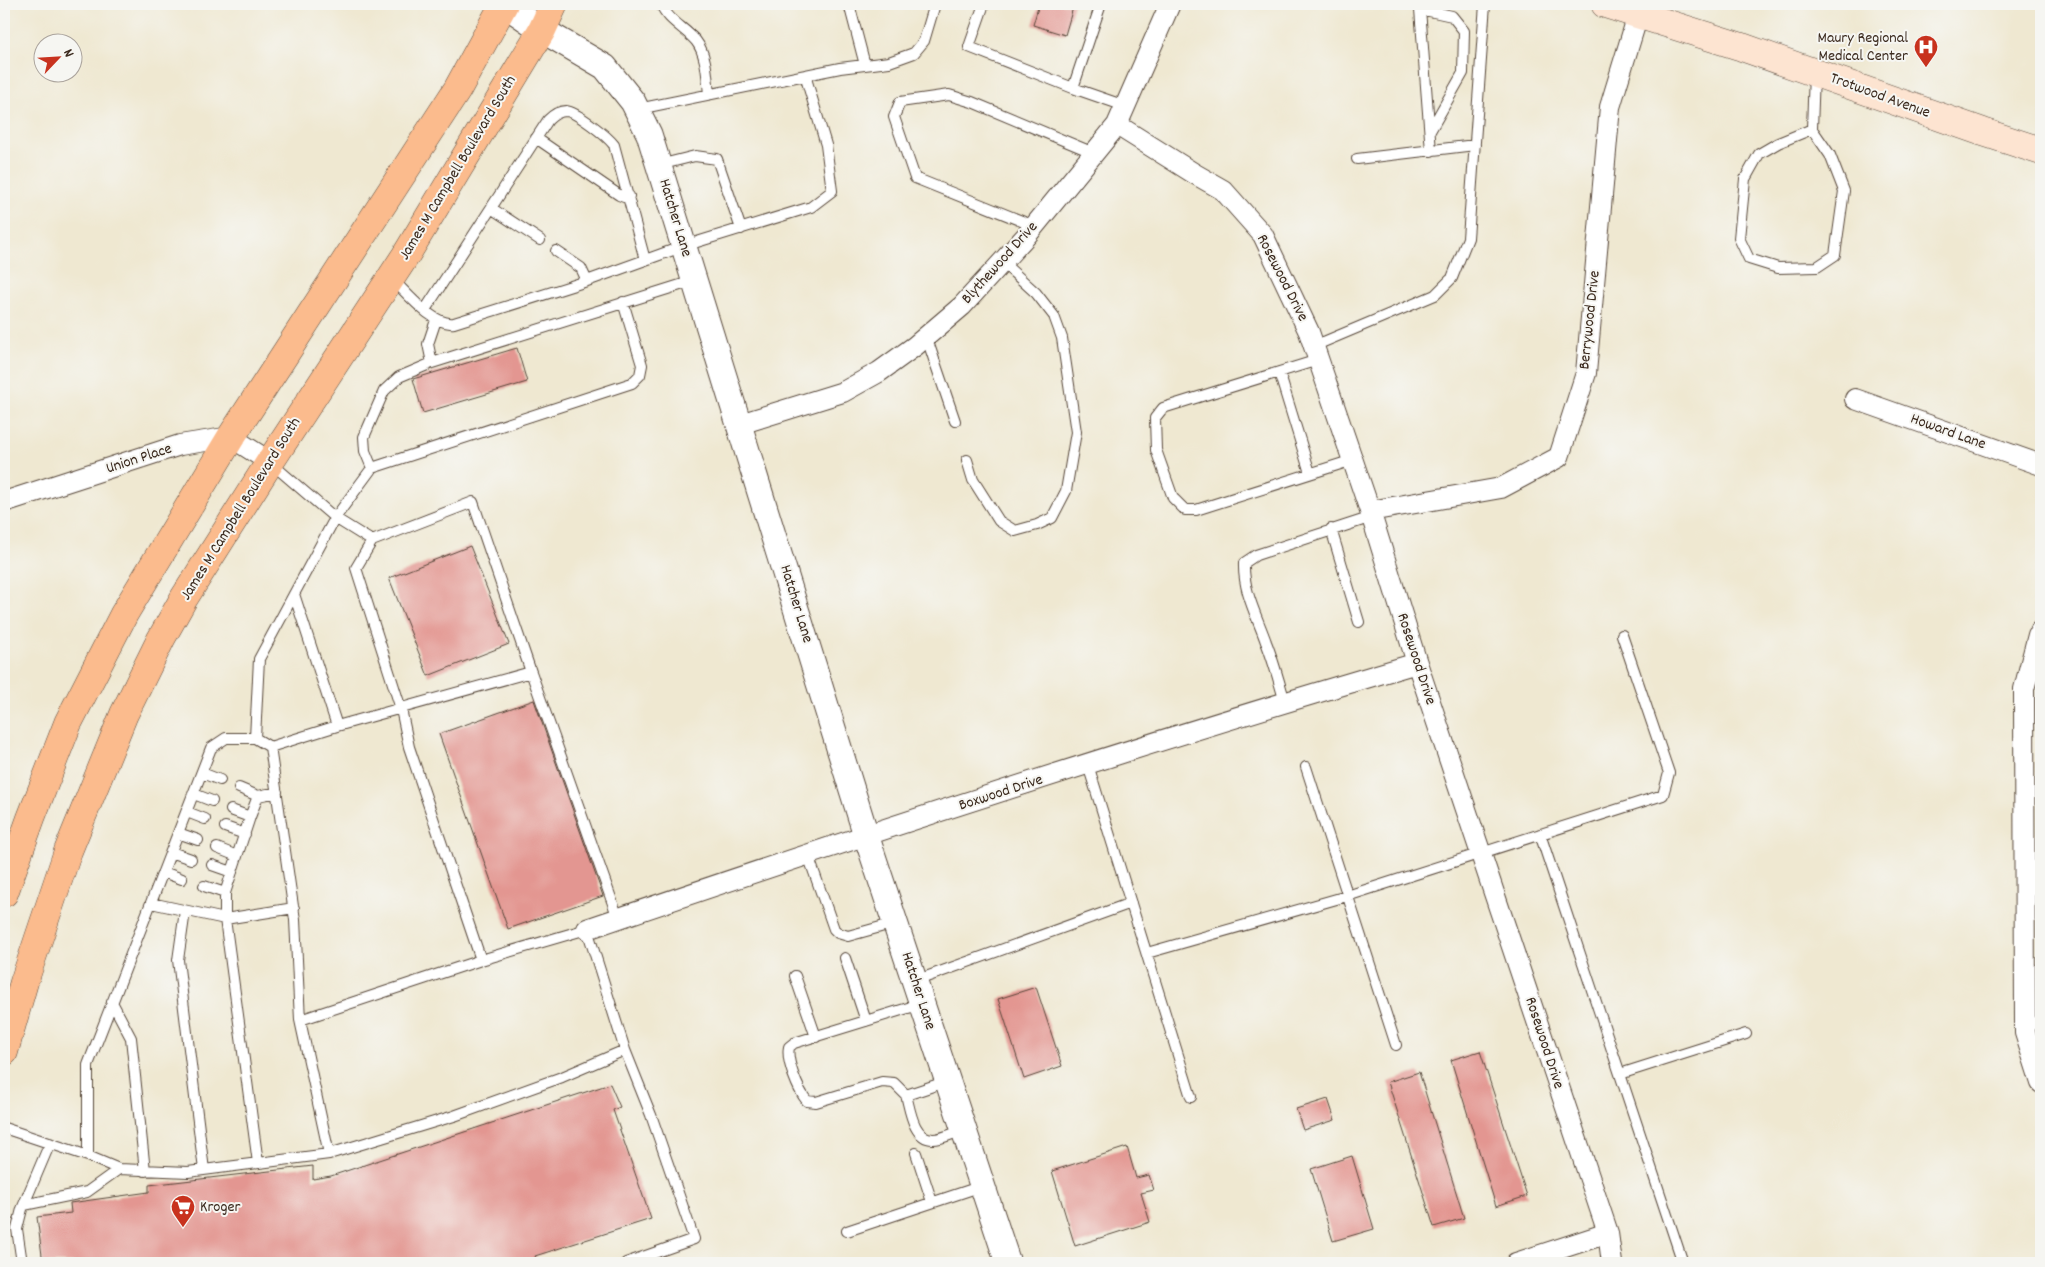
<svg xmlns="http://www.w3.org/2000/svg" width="2045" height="1267" viewBox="0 0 2045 1267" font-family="Dekko,sans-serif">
  <rect width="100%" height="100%" fill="#f6f6f2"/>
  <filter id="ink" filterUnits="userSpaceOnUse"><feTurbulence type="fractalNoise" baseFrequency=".02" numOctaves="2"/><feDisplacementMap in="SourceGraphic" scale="10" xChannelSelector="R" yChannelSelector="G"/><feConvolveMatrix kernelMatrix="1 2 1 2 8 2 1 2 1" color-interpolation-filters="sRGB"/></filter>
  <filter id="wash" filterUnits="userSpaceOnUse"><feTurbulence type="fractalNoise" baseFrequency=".0096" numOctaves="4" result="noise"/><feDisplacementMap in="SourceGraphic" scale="20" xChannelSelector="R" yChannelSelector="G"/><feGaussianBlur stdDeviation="1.12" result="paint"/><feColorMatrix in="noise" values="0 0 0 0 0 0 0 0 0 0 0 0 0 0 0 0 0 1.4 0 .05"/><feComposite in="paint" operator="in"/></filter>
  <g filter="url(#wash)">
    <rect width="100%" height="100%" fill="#efe8d1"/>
    <g id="blocks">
      <path fill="#e39691" d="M1039,4H1074L1065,35L1033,25Z
        M517,348L527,382L423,413L413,379Z
        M470,546L509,644L428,676L389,578Z
        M534,700L603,896L508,929L439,734Z
        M1036,987L1062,1066L1024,1079L998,999Z
        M1480,1051L1527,1196L1496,1206L1451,1060Z
        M1419,1072L1464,1218L1434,1227L1388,1082Z
        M610,1084L620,1107L613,1110L651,1219L535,1256L538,1263H43L37,1217L71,1213L70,1203L149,1192V1185L313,1166V1179L331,1176Z
        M1328,1099L1335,1120L1303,1130L1296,1109Z
        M1127,1147L1136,1178L1149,1175L1154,1190L1141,1193L1150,1222L1075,1246L1052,1171Z
        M1352,1156L1374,1229L1333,1241L1311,1169Z"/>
    </g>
  </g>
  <g filter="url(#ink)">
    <use href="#blocks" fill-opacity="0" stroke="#564639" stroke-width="1"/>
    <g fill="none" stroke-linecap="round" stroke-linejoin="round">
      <defs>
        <path id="service" d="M661,4C667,20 685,28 696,41C707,55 707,77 709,94
          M849,4L865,65
          M984,4L969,47L1073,88L1125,106
          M1073,88L1101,4
          M638,109L840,68L889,62L914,53L924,41L935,4
          M1812,129L1830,155L1844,191L1835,255L1817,267L1778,268L1749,259L1739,238L1745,179L1759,154L1778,143L1812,129L1814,73
          M1430,131L1463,73L1464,31L1452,16L1420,9L1431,151
          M536,138L619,195L624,197L629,196
          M1357,159L1475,145
          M659,165L695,156L717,159L741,229
          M491,208L540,240
          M1034,226L915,178L894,117L900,102L949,95L972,102L1094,153
          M556,251L581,268L587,281
          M392,279C407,293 433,326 454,323L587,281L684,246L811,207L832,191L826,145L805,75
          M425,310L548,120C553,115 558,111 566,111C577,112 607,136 614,145L645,260
          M926,336L955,421
          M1314,346L1435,295L1452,278L1468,238L1485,4
          M1318,360L1163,408L1155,418L1156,450L1173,498L1185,510H1196L1353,460
          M432,363L693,281
          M1279,372L1310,473
          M967,460L973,480L999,521L1015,531L1037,525L1052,518L1066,491L1076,432L1062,338L1054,316L1036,293L1002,262
          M372,468L365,451L364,437L384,391L399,377L432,363L428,344L436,320
          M1331,529L1359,622
          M294,594L337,726
          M531,672L618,918
          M1285,702C1279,682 1274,662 1266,642C1257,616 1243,592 1244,563L1256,555L1372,517
          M255,738L270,747L295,920L300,1020L329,1154
          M270,747L337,726L531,672L473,502L372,541L335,518L271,463
          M1088,765L1191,1097
          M1306,767L1396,1045
          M202,773L220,780
          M239,788L258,796L277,792
          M194,794L212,801
          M231,810L250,817L225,893V919L294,908
          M187,812L205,819
          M250,817L258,796
          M225,827L245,834
          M178,833L198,840
          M1540,834L1683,1263
          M217,848L237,856
          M171,852L191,859
          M808,855L834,929L838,933L848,936L895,923
          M212,865L232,872
          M163,872L182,879
          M204,886L225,893
          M151,903L225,919L258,1163
          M185,911L178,960L204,1170
          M1147,953L1347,896L1663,795L1669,773L1622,635
          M845,958L866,1021
          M795,976L816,1037
          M915,981L1131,903
          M112,1002L131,1038L145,1171
          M921,1004L794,1043L789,1047C786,1061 798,1090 807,1101L816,1102L882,1082L894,1083L906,1095L948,1081
          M300,1020L481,960
          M625,1050L651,1115L694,1239L626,1263
          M1620,1074L1746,1034
          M906,1095C910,1109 913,1139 933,1139C943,1139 955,1132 964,1130
          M4,1128L88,1156V1065L211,748L226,738H255L259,659L335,518L372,468L632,383L640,375L642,365L623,302
          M916,1153L932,1202
          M88,1156L119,1169L188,1172L329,1154L454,1116L562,1077L625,1050L587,929L481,960L409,747L401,709L356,568L372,541
          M24,1205L87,1192L119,1169
          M847,1231L982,1186
          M22,1263L17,1229L22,1209L50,1143"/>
        <path id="minor" d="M1117,125L1195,174L1223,190L1263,235L1309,332L1370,511L1417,663L1608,1233L1612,1263
          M1855,399L2041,465
          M740,424L843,392L879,372L915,346L962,306L1027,235L1117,125L1170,4
          M4,502L180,445L231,437L270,462
          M1370,511L1501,488L1559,457L1586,373L1610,107L1638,15
          M2041,630L2038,635L2024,689L2025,1033L2041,1083
          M587,929C862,835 1138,745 1417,663
          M1516,1263L1608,1233"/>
        <path id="tertiary" d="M504,4L542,30L605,67L633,102L649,134L866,835L1008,1263"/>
        <path id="secondary" d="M1605,4L1742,47L1983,132L2041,151"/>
        <path id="primary" d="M4,893L31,818L68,723L124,614L231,437L457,90L504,4
          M4,1052L24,982L68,851L124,714L161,639L184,598L270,462L406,255L542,30L554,4"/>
      </defs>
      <use href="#service" stroke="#564639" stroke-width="12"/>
      <use href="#minor" stroke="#564639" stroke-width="22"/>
      <use href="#tertiary" stroke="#564639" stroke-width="27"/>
      <use href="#secondary" stroke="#564639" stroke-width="29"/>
      <use href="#primary" stroke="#564639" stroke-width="29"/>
      <use href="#service" stroke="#fff" stroke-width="10"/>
      <use href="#minor" stroke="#fff" stroke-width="20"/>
      <use href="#tertiary" stroke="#fff" stroke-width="25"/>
      <use href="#secondary" stroke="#fde4d1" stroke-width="28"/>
      <use href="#primary" stroke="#fbbb8d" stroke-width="28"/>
    </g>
  </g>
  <defs>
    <symbol id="hospital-pin" viewBox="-11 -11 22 30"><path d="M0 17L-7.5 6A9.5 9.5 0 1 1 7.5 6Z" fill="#c8321e" stroke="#f6f6f2"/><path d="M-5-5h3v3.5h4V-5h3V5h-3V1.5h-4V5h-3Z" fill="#fff"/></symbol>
    <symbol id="supermarket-pin" viewBox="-11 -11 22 30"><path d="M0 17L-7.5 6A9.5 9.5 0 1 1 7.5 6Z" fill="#c8321e" stroke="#f6f6f2"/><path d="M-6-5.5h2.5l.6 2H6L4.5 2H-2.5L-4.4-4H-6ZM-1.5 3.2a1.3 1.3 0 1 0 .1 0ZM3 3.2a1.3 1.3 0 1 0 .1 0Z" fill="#fff"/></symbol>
  </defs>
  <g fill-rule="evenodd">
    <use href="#hospital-pin" x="1912" y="33" width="28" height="38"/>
    <use href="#supermarket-pin" x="169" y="1193" width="28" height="38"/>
  </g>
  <g text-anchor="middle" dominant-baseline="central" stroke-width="4" stroke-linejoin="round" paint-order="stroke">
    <g font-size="16" fill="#3b2a1e" stroke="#f6f6f2" text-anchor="end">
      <text x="1908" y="38">Maury Regional<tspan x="1908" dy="18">Medical Center</tspan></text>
      <text x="200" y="1207" text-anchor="start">Kroger</text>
    </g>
    <g font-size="16" fill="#3b2a1e" stroke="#f6f6f2">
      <text transform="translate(1880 96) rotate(20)">Trotwood Avenue</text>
      <text transform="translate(458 168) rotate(-59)">James M Campbell Boulevard South</text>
      <text transform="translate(675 218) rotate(73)">Hatcher Lane</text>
      <text transform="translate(1000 263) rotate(-48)">Blythewood Drive</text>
      <text transform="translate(1282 278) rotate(63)">Rosewood Drive</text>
      <text transform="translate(1590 320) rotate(-84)">Berrywood Drive</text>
      <text transform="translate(1948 432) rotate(20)">Howard Lane</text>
      <text transform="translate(139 459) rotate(-18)">Union Place</text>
      <text transform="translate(241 509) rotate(-58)">James M Campbell Boulevard South</text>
      <text transform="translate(796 604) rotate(73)">Hatcher Lane</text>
      <text transform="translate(1416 659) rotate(72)">Rosewood Drive</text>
      <text transform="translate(1001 793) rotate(-18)">Boxwood Drive</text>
      <text transform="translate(918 991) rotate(72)">Hatcher Lane</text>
      <text transform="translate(1544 1043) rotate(72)">Rosewood Drive</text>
    </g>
  </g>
  <rect width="2045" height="1267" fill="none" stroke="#f6f6f2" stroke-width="20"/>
  <g transform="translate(58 58) rotate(65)"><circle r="24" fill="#f6f6f2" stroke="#aba49d"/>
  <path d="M0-4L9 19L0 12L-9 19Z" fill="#c8321e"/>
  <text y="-8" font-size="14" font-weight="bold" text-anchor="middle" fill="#3b2a1e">N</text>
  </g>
</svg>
